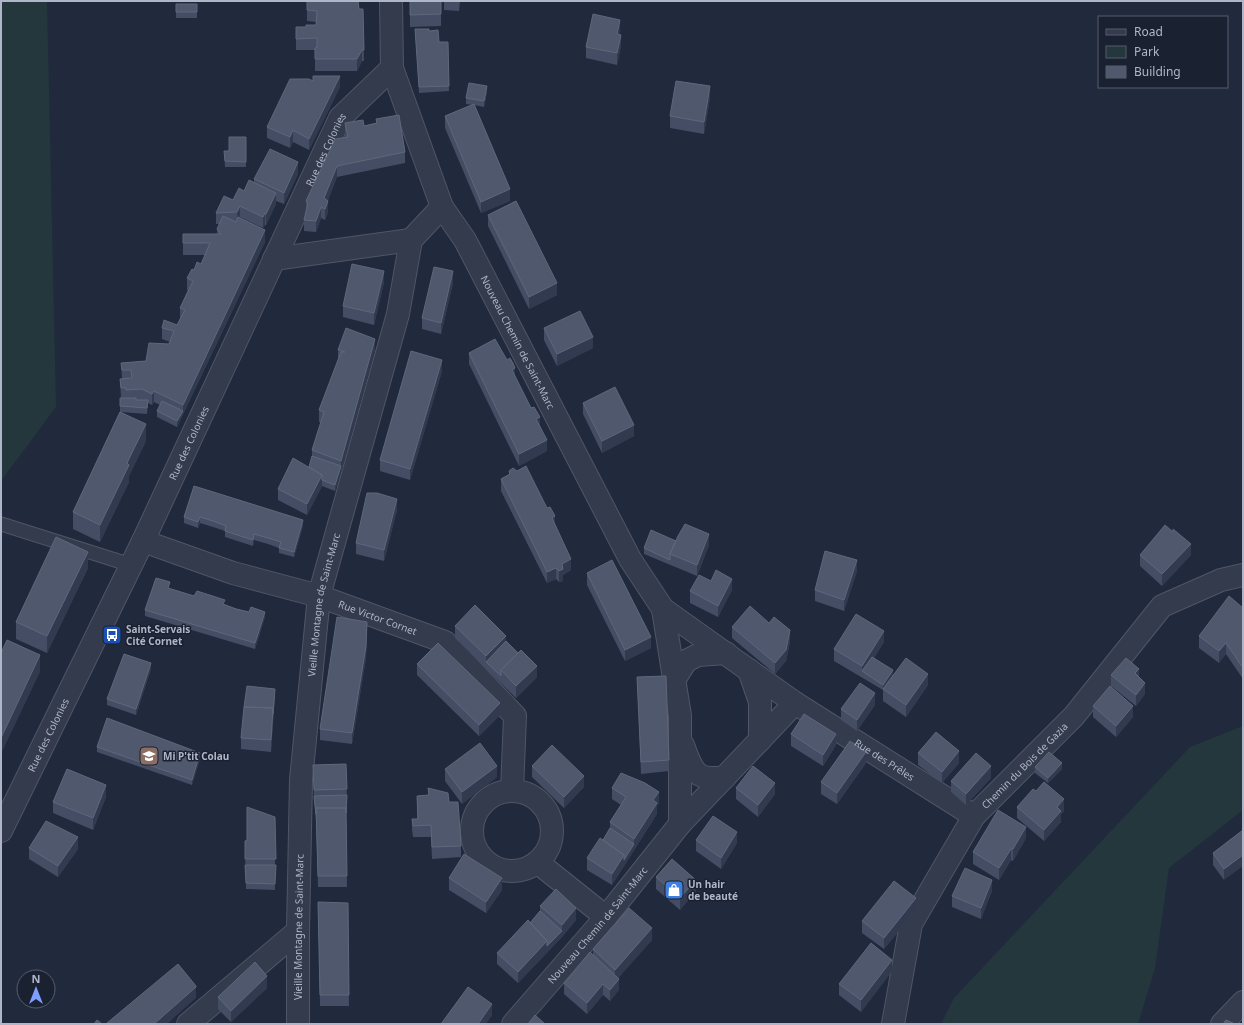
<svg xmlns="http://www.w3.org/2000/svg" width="1244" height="1025" viewBox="0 0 1244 1025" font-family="'Noto Sans',sans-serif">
  <rect width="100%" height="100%" fill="#21293c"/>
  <path fill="#23373d" d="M1,1H47L56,407L1,481Z
    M1243,726V810L1169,868L1155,968L1138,1024H941L954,998L1190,747Z"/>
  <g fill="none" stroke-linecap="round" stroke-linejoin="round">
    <defs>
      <path id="lane" d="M1,524L131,565"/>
      <g id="street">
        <path id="s1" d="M391,1L392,68L442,207L465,240L630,559L663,609L795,703L974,816"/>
        <path d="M274,259L411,240"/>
        <path id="s2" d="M143,541L233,573L319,596L445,642L515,716L512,791"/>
        <path d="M663,609L680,716V824"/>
        <path d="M749,670L760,702V740"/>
        <path d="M674,680L686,661L698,655L726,653"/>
        <path d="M683,745C692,770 695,782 725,777"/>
        <circle cx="512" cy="831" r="40"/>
        <path id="s3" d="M1,831L143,541L340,118L392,68"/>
        <path d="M537,862L606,917"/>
        <path d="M188,1024L298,931"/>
        <path id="s4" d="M298,1024V931L301,780L319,596L398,314L411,240L442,207"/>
        <path id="s5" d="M513,1024L606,917L680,824L795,703"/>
        <path id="s6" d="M893,1024L911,924L974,816L1074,716L1162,606L1221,580L1243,575"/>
        <path d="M1222,1024L1243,1002"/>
      </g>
    </defs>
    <use href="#lane" stroke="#505667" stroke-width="15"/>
    <use href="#street" stroke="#505667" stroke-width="24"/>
    <use href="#lane" stroke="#343b4c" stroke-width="13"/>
    <use href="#street" stroke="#343b4c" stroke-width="22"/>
  </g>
  <path fill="#444d64" d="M292,1H358L359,9H363L364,61H362L357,71H315V50H296V27H306L316,25V22L307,21V2H292Z
    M410,1H441V26L410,27Z
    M444,1H460L459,11L444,10Z
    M176,4H197V18H176Z
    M415,29L429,31L439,42H448L449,91L419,93Z
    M620,32L619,34L621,46L617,65L586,58V47Z
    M313,81L340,87L309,150L293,142L290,148L267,138V127Z
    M487,92L484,107L474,105L510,201L481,213L445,128V116L473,105L466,104V98Z
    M710,98L704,134L670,128V116Z
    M376,119L405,152V163L337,177L328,200V212L325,220L321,218L316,232L304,231V220L306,212V201L345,137V123L364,126L376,123Z
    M246,137V167H225L224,151H229Z
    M298,174L284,204L276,201V204L266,225H265L263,228L240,217V218L265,242L177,427L157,417V411L160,405L154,402L152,405L148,403L147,414L121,412L146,441L129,476V482L100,542L73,529V512L120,412V398H121L120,379H122L121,363L146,361L169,344L170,342L162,339V328L177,325L180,318V308L188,290H187V278L194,270L201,264L205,255H183V234H217V229L219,224H216V213L233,200L254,183V179Z
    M488,215L557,295L529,309L488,226Z
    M384,282L374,325L343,317V306Z
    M453,283L441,334L422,329V318Z
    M544,328L593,348L557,366L544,340Z
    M338,350H375L341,472L335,491L322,486L307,515L278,500V489L309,467L312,456V450L321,422H319V410L338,360Z
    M469,353L515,377L540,426L547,451L519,466L469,364Z
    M442,371L410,480L380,471V460Z
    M583,403L634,436L602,453L583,414Z
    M509,471L555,525L571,570L563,575V581L559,582L556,579L547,583L501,491V479L509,475Z
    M194,486L303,526L294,557L279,553V548L268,544L254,540L253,546L225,537V531L213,527L200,523L198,528L184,523V517Z
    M397,510L384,561L356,554V543Z
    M1173,532L1191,555L1162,586L1140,566V555Z
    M676,541L709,545L697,576L644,554V548Z
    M88,568L47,653L16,639V622Z
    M857,571L844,611L815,601V590Z
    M587,573L651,648L625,661L587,585Z
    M170,589L265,617L255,649L145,616V610Z
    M732,590L718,617L690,603V591Z
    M1243,608V679L1226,654L1219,663L1199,648V636Z
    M455,626L506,641L537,677L516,698L455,638Z
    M732,627L790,642L786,661L775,674L732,638Z
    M367,633L366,658L352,744L320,740V729Z
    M884,642L874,658L893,675L928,685L906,717L883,701V690L834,661V649Z
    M417,664L500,715L479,736L417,675Z
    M151,669L136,715L107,705V699Z
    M1111,675L1139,677L1145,694L1136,706L1111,686Z
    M637,677L669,760V771L641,774Z
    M275,695L271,752L241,749V738Z
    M875,705L857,731L841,720V709Z
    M1093,706L1133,717L1116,737L1093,717Z
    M791,734L836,745L823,766L791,746Z
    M97,747L200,759L192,785L97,752Z
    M918,753L959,763L942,783L918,765Z
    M866,763L837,804L821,794V782Z
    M346,764L347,801L346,817L347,887H318L316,819L314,802L313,765Z
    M532,766L584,787L564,808L532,777Z
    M1035,767L1062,769L1048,783L1035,773Z
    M445,769L497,777L462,804L445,781Z
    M991,778L966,805L951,792V781Z
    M428,788L449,802L461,846V857L432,859L431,837H413L412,830V819H417V796L428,795Z
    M612,788L659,803L657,806V814L612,885L587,870V858L603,840L610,828V822L621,805L612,799Z
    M736,788L775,794L758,817L736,799Z
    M1036,791L1064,811L1061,814V822L1044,841L1017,818V807Z
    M106,797L93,830L53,813V802Z
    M275,817V890L246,889L245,852L247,840Z
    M1243,830L1224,880L1213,865V853Z
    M1026,838L1013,861L1011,860L999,880L973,864V852Z
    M696,840L737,843L721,869L696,851Z
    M29,848L78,849L58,877L29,859Z
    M656,877L696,891L680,910L656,889Z
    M449,878L502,890L486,913L449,890Z
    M992,891L981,919L952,907V896Z
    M318,902L348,903L349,1006H320Z
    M540,906L576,920L562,937L518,983L497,964V953L530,923L540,911Z
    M916,910L884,949L862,933V921Z
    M652,940L618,978L619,990L610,1001L603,995L587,1014L564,994V983L593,955V949Z
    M892,971L861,1012L839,995V984Z
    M267,988L231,1022L218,1009V997Z"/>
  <path fill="#313a4f" d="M620,20V32L617,45V34Z
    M621,35V46L617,65V53Z
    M362,50V61L357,71V59Z
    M340,76V87L309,150V139Z
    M487,86V92L484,107V101Z
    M710,86V98L704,134V122Z
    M293,130V142L290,148V137Z
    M298,162V174L284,204V193Z
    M337,166V177L325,209L324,198Z
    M510,189V201L481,213V202Z
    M276,193V204L266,225V214Z
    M328,201V212L325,220V209Z
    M240,206V217L237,224V212Z
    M321,207V218L316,232V221Z
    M265,213V225L263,228V217Z
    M265,230V242L177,427V421L183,411V405Z
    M384,271V282L374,325V313Z
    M453,271V283L441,334V323Z
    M557,283V295L529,309V297Z
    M593,337V348L557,366V354Z
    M375,339V350L341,472V461Z
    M442,360V371L410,480V469Z
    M515,368V380L512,370Z
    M154,391V402L152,405V394Z
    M540,417V428L536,419Z
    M146,424V441L129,476V482L100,542V525L127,463Z
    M634,425V436L602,453V441Z
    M547,440V451L519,466V454Z
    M341,466V472L335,491V485Z
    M322,475V486L307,515V504Z
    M397,499V510L384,561V550Z
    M555,516V527L552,518Z
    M200,517V523L198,528V522Z
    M303,520V526L294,557V552Z
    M254,534V540L253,546V540Z
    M709,534V545L697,576V565Z
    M1191,544V555L1162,586V574Z
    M88,552V568L47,653V636Z
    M571,559V570L563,575V581L559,582V571L562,564Z
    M857,560V571L844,611V600Z
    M556,568V579L547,583V572Z
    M732,579V590L718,617V606Z
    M265,612V617L255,649V643Z
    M367,622V633L366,658L352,744V733Z
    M790,630V642L786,661L775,674V663Z
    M884,631V642L865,673L862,671V666Z
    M506,636V647L486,662V656Z
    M651,637V648L625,661V650Z
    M1226,643V654L1219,663V651Z
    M40,655V672L1,754V738Z
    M151,663V669L136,715V709Z
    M537,666V677L516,698V686Z
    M1139,669V680L1135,673Z
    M893,670V675L883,691V685Z
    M928,674V685L906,717V705Z
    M1145,683V694L1136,706V695Z
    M875,693V705L857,731V720Z
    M500,703V715L479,736V725Z
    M1133,706V717L1116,737V726Z
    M273,708V720L271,752V740Z
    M836,734V745L823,766V755Z
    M959,751V763L942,783V772Z
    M866,752V763L837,804V793Z
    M200,753V759L192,785V780Z
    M1062,763V769L1048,783V778Z
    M497,766V777L462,804V792Z
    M991,766V778L966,805V794Z
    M584,776V787L564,808V797Z
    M775,783V794L758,817V805Z
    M106,785V797L93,830V818Z
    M659,792V803L657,806V814L612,885V874L624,855L634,844V839L653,800Z
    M1064,799V811L1061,814V822L1044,841V830L1057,807Z
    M1026,827V838L1013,861V849Z
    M737,832V843L721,869V858Z
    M78,837V849L58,877V866Z
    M1011,849V860L999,880V868Z
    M1243,855V866L1224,880V869Z
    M502,878V890L486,913V902Z
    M696,880V891L680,910V898Z
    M992,880V891L981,919V908Z
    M916,898V910L884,949V938Z
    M576,908V920L562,937L518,983V972L547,941L562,931V925Z
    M652,928V940L615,982V970Z
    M892,960V971L861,1012V1000Z
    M267,976V988L231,1022V1011Z
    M619,979V990L610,1001V990Z
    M603,984V995L587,1014V1003Z
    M196,987V998L167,1024H154Z
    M492,1004V1016L486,1024H478Z"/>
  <path fill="#50586e" stroke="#5f677c" d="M307,1H358L359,9H363L364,50H362L357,59H315V48L317,47V38L296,39V27H306V25H316L317,11L307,10Z
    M410,1H441V14L410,15Z
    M176,4H197V12H176Z
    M593,14L620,20L617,34L621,35L617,53L586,47Z
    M415,29H429V31L438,30L439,42H448L449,86L419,87Z
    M313,76H340L309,139L293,130L290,137L267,127L290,79H309L313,81Z
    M676,81L710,86L704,122L670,116Z
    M469,83L487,86L484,101L466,98Z
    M474,104L510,189L481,202L445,116Z
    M399,115L405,152L337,166L324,198L328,201L325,209L321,207L316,221L304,220L308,203L306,201L335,139L348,137L345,123L363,120L364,126L377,123L376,119Z
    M229,137H246V162L225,161L224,151H229Z
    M270,149L298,162L284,193L254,179Z
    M249,180L276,193L266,214L265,213L263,217L240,206L237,212L216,213L224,196L233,200L239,188L244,191Z
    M516,201L557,283L529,297L488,215Z
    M223,216L236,222L238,217L265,230L183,405L154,391L152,394L142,389L126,390V388H121L120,379L132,378L131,370H122L121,363L146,361L149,343L169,344L174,331L162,328L164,320L177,325L185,310L180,308L193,281L187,278L192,269L194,270L197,262L201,264L210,243H183V234H221L217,229Z
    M352,264L384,271L374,313L343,306Z
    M434,267L453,271L441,323L422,318Z
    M580,311L593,337L557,354L544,328Z
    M346,328L375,339L341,461L312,450L324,412L319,410L341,352H345L338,350Z
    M495,339L507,360L510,358L513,363L515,368L512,370L531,408L534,407L540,417L536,419L547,440L519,454L469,353Z
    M411,351L442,360L410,469L380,460Z
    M615,387L634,425L602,441L583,403Z
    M120,398H136V400H148L147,408L120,406Z
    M162,401L183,411L177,421L157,411Z
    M120,412L146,424L127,463L129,465L100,525L73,512Z
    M312,456L341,466L335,485L322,480V475L309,467Z
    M293,458L322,475L307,504L278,489Z
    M526,466L547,508L550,507L555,516L552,518L571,559L562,564L563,569L559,571L556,568L547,572L501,479L510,474L509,471L513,468L517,471Z
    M194,486L303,520L294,552L279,548L281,542L268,538L254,534L253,540L225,531L226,526L213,521L200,517L198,522L184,517Z
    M367,493H377L397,499L384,550L356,543Z
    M685,524L709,534L697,565L670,554L678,536Z
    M1165,525L1173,532V529L1191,544L1162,574L1140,555Z
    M651,530L676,541L670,554V560L644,548Z
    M56,537L88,552L47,636L16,622Z
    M825,551L857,560L844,600L815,590Z
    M612,560L651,637L625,650L587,573Z
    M716,570L732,579L718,606L690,591L699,575L711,581Z
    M156,578L170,582L168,588L194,596L197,591L225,600L223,604L236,609L249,612L251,607L265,612L255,643L145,610Z
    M1229,596L1243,608V668L1226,643L1219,651L1199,636Z
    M475,605L506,636L486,656L455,626Z
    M750,606L769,623L774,617L790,630L786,650L775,663L732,627Z
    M856,614L884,631L862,666L834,649Z
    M337,617L367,622L366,646L352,733L320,729Z
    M7,640L40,655L1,738V653Z
    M506,641L518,653L501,670V676L486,662Z
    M438,643L500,703L479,725L417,664Z
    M521,650L537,666L516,686L501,670Z
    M124,654L151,663L136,709L107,699Z
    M872,657L893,670L883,685L862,671Z
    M906,658L928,674L906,705L883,689Z
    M1126,658L1139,669L1135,673L1145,683L1136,695L1111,675Z
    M666,676L669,760L641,762L637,677Z
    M860,683L875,693L857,720L841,709Z
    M247,686L275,689L273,714V708L244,707Z
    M1110,686L1133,706L1116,726L1093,706Z
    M244,707L273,708L271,740L241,738Z
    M804,714L836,734L823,755L791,734Z
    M107,718L200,753L192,780L97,747Z
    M936,732L959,751L942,772L918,753Z
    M850,741L866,752L837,793L821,782Z
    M480,743L497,766L462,792L445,769Z
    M552,745L584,776L564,797L532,766Z
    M1049,752L1062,763L1048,778L1035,767Z
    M976,753L991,766L966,794L951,781Z
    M346,764L347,789L314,790L313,765Z
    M753,766L775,783L758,805L736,788Z
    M67,769L106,785L93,818L53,802Z
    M621,773L645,783L659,792L653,800L657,803L634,839L610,822L626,797L612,788Z
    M1044,782L1064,799L1057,807L1061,811L1044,830L1017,807L1033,789L1036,791Z
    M428,788L448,793L449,802H458L461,846L432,847L431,825L413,826L412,819H418L417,796L429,795Z
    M347,795L346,813V808H316V814L314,796Z
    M247,807L275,817L276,859H245V841L247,840Z
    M316,808H346L347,876H318Z
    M998,810L1026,827L1013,849H1011L999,868L973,852Z
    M713,816L737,832L721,858L696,840Z
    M46,821L78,837L58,866L29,848Z
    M610,828L634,844L624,860V855L603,840Z
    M1243,830V855L1224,869L1213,853Z
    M600,838L624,855L612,874L587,858Z
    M464,854L502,878L486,902L449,878Z
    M672,859L696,880L680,898L656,877Z
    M245,865H276L275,884L246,883Z
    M965,868L992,880L981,908L952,896Z
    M894,881L916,898L884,938L862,921Z
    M556,889L576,908L562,925L540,906Z
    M318,902L348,903L349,995H320Z
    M629,908L652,928L615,970L593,949Z
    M540,911L562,931L547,946V941L530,923Z
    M528,920L547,941L518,972L497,953Z
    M871,943L892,960L861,1000L839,984Z
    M590,952L619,979L610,990L603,984L587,1003L564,983Z
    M255,962L267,976L231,1011L218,997Z
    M178,964L196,986V987L154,1024H108L107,1023Z
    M468,987L492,1004L478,1024H441Z
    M535,1015L545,1024H528Z
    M97,1020L102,1024H94Z
    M1226,1020L1235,1024H1223Z"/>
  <defs>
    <symbol id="bus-square" viewBox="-11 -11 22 22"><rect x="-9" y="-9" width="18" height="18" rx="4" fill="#1a4fb4" stroke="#1a2131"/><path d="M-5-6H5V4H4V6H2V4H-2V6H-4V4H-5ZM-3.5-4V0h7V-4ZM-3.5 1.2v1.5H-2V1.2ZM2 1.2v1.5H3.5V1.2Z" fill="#fff"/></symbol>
    <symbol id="school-square" viewBox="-11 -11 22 22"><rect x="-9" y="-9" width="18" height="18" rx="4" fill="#8d6e63" stroke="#1a2131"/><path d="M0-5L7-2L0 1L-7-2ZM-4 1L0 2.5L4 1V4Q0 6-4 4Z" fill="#fff"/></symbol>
    <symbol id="shop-square" viewBox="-11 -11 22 22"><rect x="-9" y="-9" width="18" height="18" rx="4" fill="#3f7fe0" stroke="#1a2131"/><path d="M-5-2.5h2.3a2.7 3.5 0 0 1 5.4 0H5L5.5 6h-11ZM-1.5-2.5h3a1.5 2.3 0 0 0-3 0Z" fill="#fff"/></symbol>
  </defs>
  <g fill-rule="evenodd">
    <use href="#bus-square" x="101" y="624" width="22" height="22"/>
    <use href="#school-square" x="138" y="745" width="22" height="22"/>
    <use href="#shop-square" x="663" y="879" width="22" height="22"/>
  </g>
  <g text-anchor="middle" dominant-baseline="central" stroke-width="3" stroke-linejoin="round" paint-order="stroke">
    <g font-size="10" fill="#b0b6c8" stroke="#1a2131">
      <text stroke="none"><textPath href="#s3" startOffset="755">Rue des Colonies</textPath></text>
      <text stroke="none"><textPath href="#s1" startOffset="370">Nouveau Chemin de Saint-Marc</textPath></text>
      <text stroke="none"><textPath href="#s3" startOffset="431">Rue des Colonies</textPath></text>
      <text stroke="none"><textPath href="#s4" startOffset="421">Vieille Montagne de Saint-Marc</textPath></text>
      <text stroke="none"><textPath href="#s2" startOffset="247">Rue Victor Cornet</textPath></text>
      <text stroke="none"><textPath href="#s3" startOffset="107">Rue des Colonies</textPath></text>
      <text stroke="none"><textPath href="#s1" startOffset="942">Rue des Prêles</textPath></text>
      <text stroke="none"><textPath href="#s6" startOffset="298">Chemin du Bois de Gazia</textPath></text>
      <text stroke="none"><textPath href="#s5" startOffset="130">Nouveau Chemin de Saint-Marc</textPath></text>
      <text stroke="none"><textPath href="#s4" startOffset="97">Vieille Montagne de Saint-Marc</textPath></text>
    </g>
    <g font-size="10" font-weight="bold" fill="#b0b6c8" stroke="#1a2131" text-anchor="start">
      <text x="126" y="629">Saint-Servais<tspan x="126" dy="12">Cité Cornet</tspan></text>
      <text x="163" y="756">Mi P'tit Colau</text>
      <text x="688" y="884">Un hair<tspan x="688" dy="12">de beauté</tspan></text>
    </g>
  </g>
  <rect width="1244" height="1025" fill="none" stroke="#b0b6c8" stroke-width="4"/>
  <rect x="1098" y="16" width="130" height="72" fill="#1a2131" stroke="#565d6d"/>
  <rect x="1106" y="29" width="20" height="6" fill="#343b4c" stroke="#565d6d"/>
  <text x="1134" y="36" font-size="12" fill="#b0b6c8">Road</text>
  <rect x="1106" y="46" width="20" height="12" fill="#23373d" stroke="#565d6d"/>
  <text x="1134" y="56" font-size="12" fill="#b0b6c8">Park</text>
  <rect x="1106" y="66" width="20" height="12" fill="#50586e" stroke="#565d6d"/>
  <text x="1134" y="76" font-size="12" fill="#b0b6c8">Building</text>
  <g transform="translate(36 989)"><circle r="19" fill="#1a2131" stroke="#565d6d"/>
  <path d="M0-3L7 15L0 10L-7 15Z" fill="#7ea0ff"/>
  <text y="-6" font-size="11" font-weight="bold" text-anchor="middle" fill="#b0b6c8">N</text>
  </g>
</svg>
